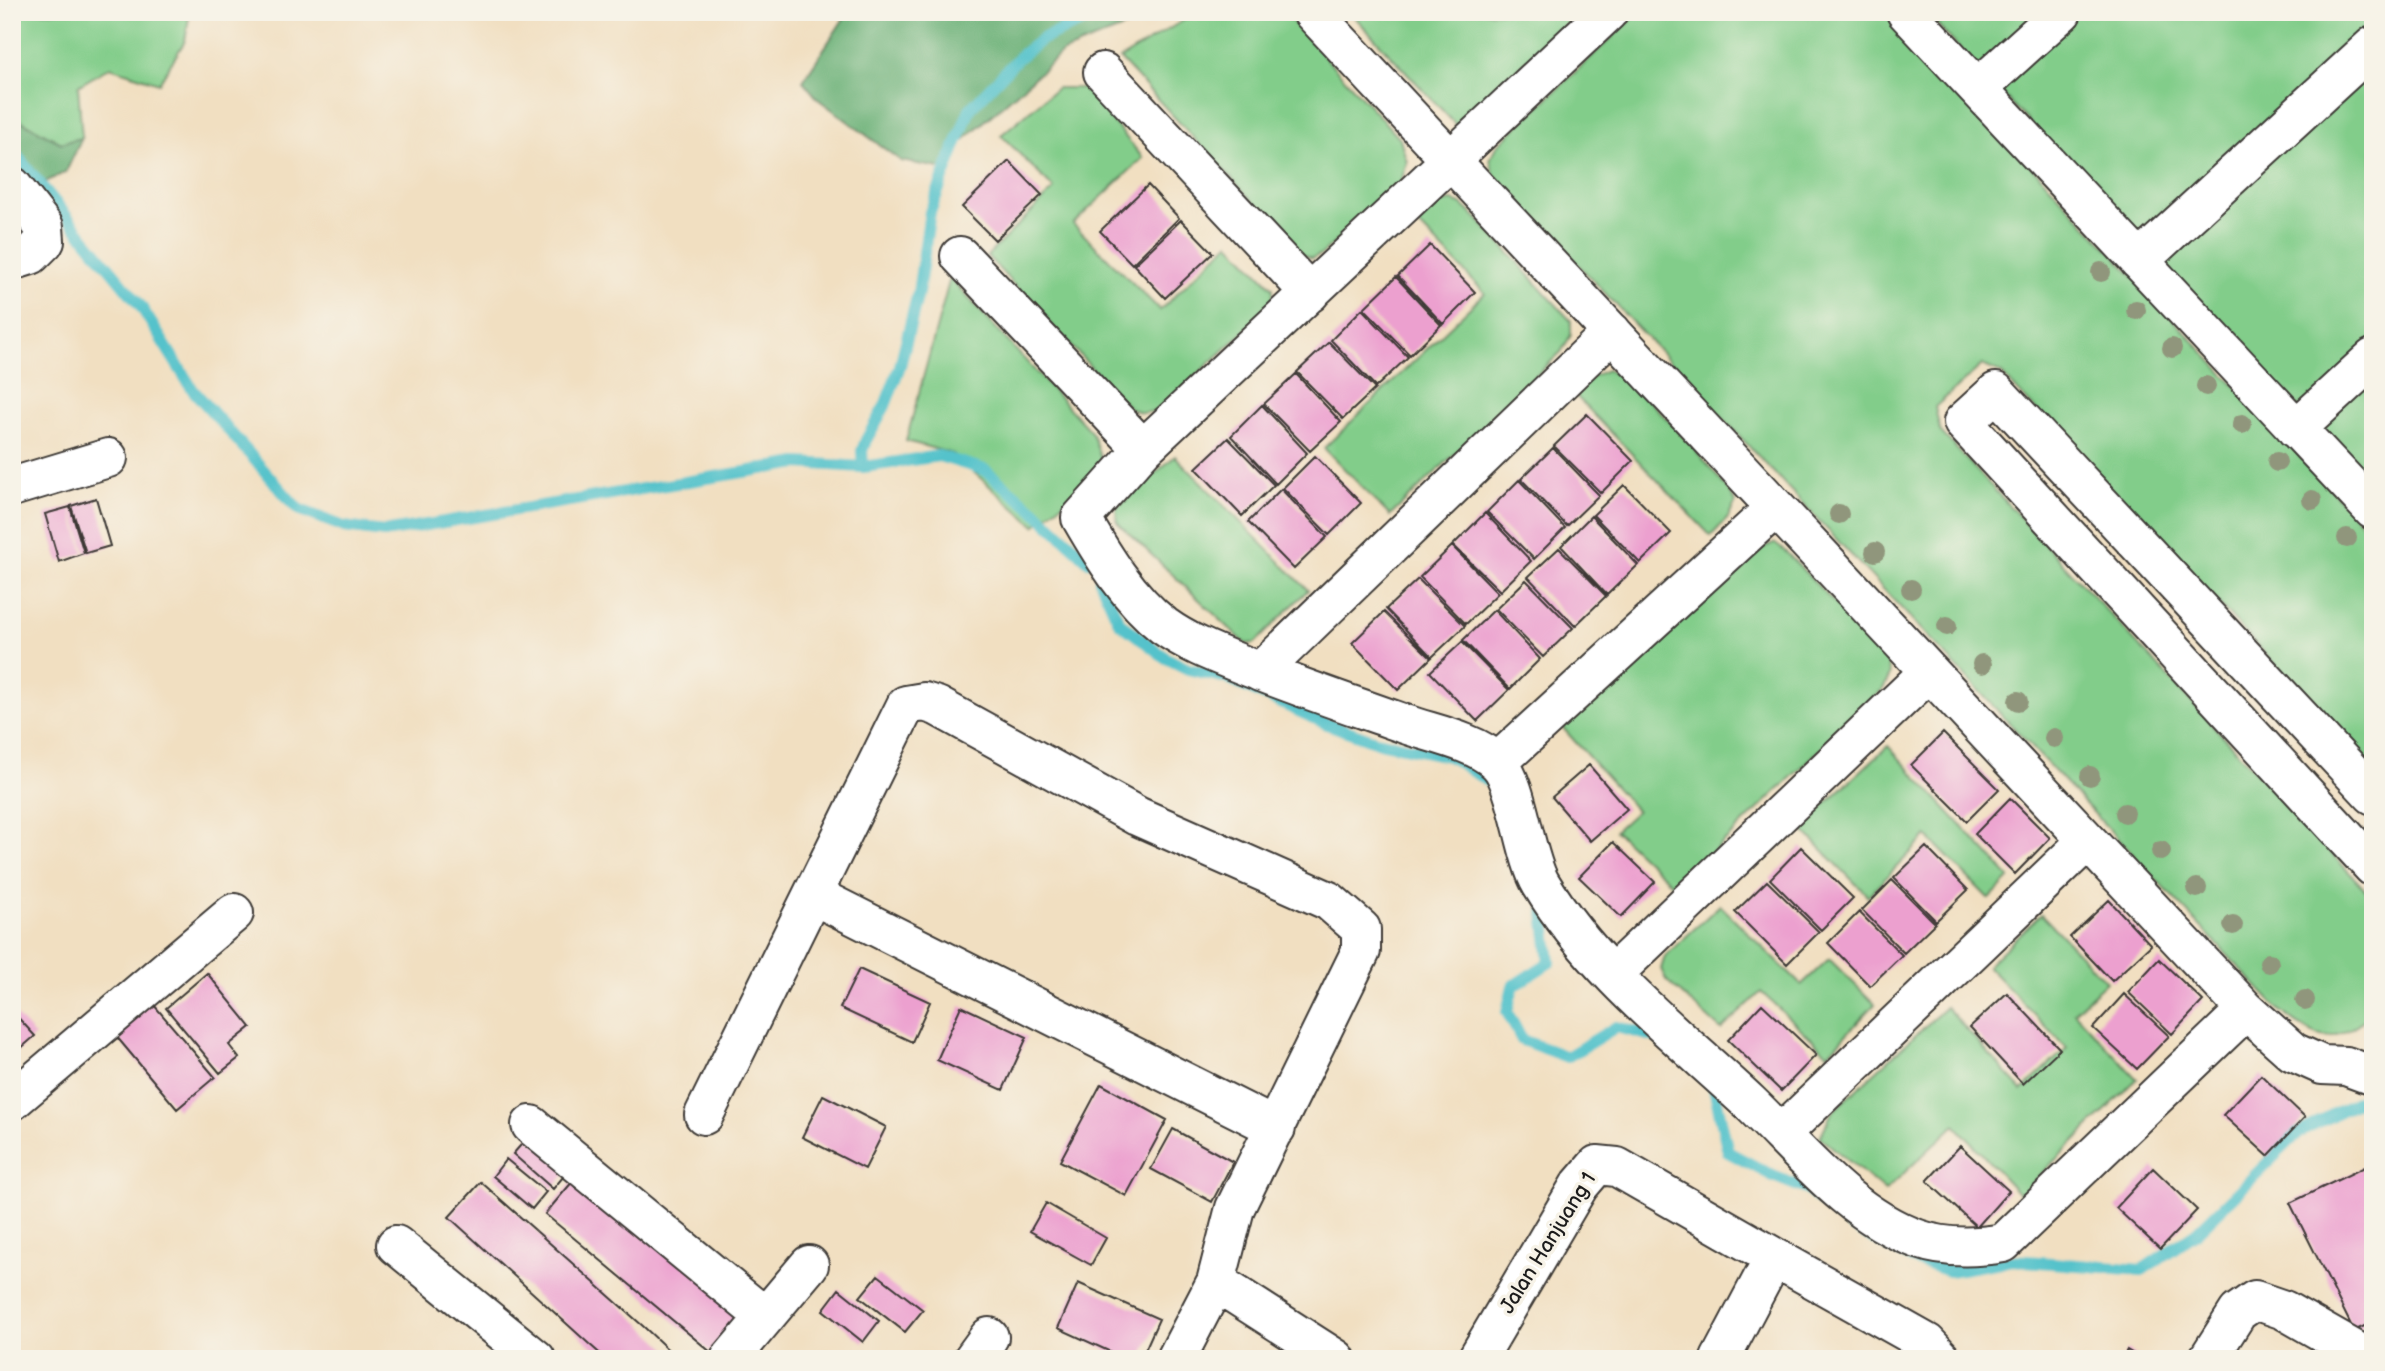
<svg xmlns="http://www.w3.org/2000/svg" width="2385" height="1371" viewBox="0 0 2385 1371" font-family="'Balsamiq Sans',sans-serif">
  <rect width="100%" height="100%" fill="#f7f3e8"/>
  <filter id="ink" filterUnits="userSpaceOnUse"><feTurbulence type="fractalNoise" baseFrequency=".0143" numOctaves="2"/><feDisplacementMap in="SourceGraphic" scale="14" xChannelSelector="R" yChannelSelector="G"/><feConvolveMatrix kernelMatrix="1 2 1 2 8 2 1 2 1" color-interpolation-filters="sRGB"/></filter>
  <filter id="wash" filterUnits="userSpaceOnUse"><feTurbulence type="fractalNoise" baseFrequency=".00686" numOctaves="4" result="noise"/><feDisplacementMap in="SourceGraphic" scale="28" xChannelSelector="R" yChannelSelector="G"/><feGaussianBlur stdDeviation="1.57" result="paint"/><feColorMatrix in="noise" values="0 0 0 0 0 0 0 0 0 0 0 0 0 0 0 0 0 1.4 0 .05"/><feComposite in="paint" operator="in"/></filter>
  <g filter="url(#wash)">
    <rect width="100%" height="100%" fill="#f1dfc1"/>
    <path fill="#82cd8a" stroke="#4f7453" stroke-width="2" d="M12,12H190L185,41L159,83L110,67L78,86L82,138L61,143L12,116Z
      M1197,12H1284L1400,139L1407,162L1400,185L1322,254L1312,258L1303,255L1120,59Z
      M1350,12H1579L1457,126Z
      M1639,12H1889L2373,535V768L2001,373L1982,365L1935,407L1940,431L2373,898V1013C2328,1047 2323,1043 2279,1010L1494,175L1490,159L1498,145Z
      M1925,12H2373V486Z
      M1057,88H1085L1143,158L1073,224L1160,310L1229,243L1273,288V305L1158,411L1141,413L1129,408L987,256L1054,189L1001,135Z
      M1452,201L1461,204L1475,216L1571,321V335L1561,352L1390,516L1324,448L1485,293L1418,224L1440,203Z
      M950,278L1092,433L1102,462L1095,476L1035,526L953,454L906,441Z
      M1607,370C1639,381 1716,471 1736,502L1728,518L1711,536L1575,395L1592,376Z
      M1175,456L1308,590L1255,643L1246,644L1117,522L1116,508Z
      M1774,543L1786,552L1886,657L1890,675L1883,689L1676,888L1615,831L1637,811L1562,727L1761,548Z
      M1888,746L2010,878L1989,899L1927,836L1868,896L1800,827Z
      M1720,905L1801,985L1829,959L1875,1004L1828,1054L1761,992L1721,1030L1666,980L1661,969L1665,956Z
      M2041,914L2106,982L2074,1012L2137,1079L2020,1195L1955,1125L1885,1191L1820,1137L1832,1112L1946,1007L2022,1090L2067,1048L1987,966Z"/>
    <path fill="#69b076" stroke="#426649" stroke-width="2" d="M848,12H1158V14L1063,52L960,143L945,169L901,161L818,99L803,81Z
      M12,116L61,143L82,138L66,172L31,189L12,164Z"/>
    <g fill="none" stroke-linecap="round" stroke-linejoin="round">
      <path stroke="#54c2cb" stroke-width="12" d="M12,150L140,305L193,390L298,509L344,527L384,532L798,463L863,467L939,456L985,470L1035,511L1089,561
        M863,467L862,451L866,440L885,406L900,366L918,293L930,212L970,109L1019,57L1042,39L1104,12
        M1100,580L1119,622L1166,658L1188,669L1226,678L1325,723L1375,741L1449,756L1494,785L1497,792
        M1544,912L1550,962L1513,986L1507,1012L1522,1040L1567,1057L1616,1027L1660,1038
        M1713,1083L1728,1152L1773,1176L1808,1190L1854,1228L1910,1258L1949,1271L2012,1260L2142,1270L2196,1233L2297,1134L2373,1093"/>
    </g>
    <g id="blocks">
      <path fill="#eca0cf" d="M1009,161L1042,195L995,240L962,207Z
        M1148,185L1179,218L1132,264L1100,231Z
        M1181,220L1213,253L1165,298L1134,265Z
        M1430,245L1475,292L1443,324L1398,276Z
        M1396,277L1441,325L1410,355L1364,308Z
        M1362,309L1408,357L1376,387L1331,340Z
        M1329,342L1375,389L1343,419L1297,372Z
        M1296,374L1341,422L1310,451L1264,404Z
        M1262,405L1307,453L1276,484L1231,436Z
        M1587,414L1633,461L1601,493L1554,446Z
        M1228,438L1274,485L1242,516L1196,468Z
        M1553,448L1599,495L1567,526L1521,479Z
        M1315,456L1361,503L1329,535L1283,488Z
        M1519,480L1565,528L1534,559L1487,512Z
        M1624,485L1671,533L1640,563L1593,515Z
        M1281,489L1327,537L1294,569L1248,522Z
        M96,498L110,546L86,553L71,506Z
        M70,507L84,553L59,562L45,514Z
        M1485,513L1531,561L1500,591L1453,545Z
        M1591,516L1638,565L1607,595L1561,546Z
        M1452,546L1498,593L1466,624L1420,577Z
        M1559,548L1606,596L1575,626L1528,577Z
        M1418,579L1465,626L1432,657L1386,609Z
        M1526,580L1573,628L1543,657L1496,609Z
        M1494,610L1540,659L1510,689L1463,640Z
        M1384,612L1431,658L1398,690L1352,643Z
        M1462,642L1509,690L1477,721L1430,672Z
        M1943,733L1999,789L1967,821L1911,765Z
        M1589,765L1627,809L1590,841L1552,797Z
        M2010,798L2050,838L2015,874L1975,834Z
        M1613,842L1655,882L1621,917L1579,877Z
        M1801,847L1853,898L1821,930L1770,879Z
        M1926,847L1968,890L1936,921L1894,878Z
        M1892,880L1935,923L1904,953L1862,910Z
        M1767,881L1819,932L1787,964L1735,912Z
        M2109,900L2151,945L2112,981L2070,937Z
        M1859,912L1902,955L1870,986L1828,943Z
        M2159,959L2203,1001L2172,1034L2128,992Z
        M859,969L930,1002L912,1042L840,1008Z
        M207,973L251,1027L229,1045L239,1058L220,1073L166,1008Z
        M2007,993L2060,1049L2023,1084L1970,1027Z
        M2124,994L2169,1036L2137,1069L2093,1028Z
        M148,998L215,1077L177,1109L111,1030Z
        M1762,1004L1816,1055L1781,1091L1728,1040Z
        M961,1006L1027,1037L1003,1090L937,1060Z
        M12,1011L35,1036L12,1056Z
        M2261,1075L2305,1117L2268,1156L2223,1115Z
        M1101,1084L1167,1120L1126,1196L1060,1161Z
        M823,1095L886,1127L865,1169L802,1137Z
        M1173,1129L1233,1162L1212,1202L1151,1169Z
        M528,1137L569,1170L553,1189L513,1154Z
        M1960,1146L2009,1191L1977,1227L1927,1181Z
        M506,1159L546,1192L532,1209L493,1176Z
        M2373,1163V1322L2354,1331L2290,1203Z
        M2153,1168L2197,1210L2160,1249L2116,1208Z
        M579,1174L752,1318L718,1358L545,1214Z
        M481,1182L644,1327L678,1359H606L588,1343L449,1217Z
        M1046,1203L1106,1238L1091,1265L1030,1231Z
        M878,1275L923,1310L905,1332L860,1297Z
        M1078,1283L1159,1319L1141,1359H1126L1058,1328Z
        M839,1289L879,1321L863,1342L823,1310Z
        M2127,1350L2142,1359H2122Z"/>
    </g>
  </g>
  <g filter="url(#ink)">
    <use href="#blocks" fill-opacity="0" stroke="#3c3935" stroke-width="2"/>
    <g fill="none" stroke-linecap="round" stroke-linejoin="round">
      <defs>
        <path id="street" d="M1312,12L2246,1010
          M1608,12L1143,449L1081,518C1103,556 1129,599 1164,626C1186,642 1211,652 1236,662C1292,685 1349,704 1405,724C1433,734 1474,741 1497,762C1518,780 1524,856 1541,884C1593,970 1677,1035 1750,1103C1800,1151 1850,1215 1918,1239C1946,1249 1974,1248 2003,1243L2246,1010L2293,1052L2322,1065L2346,1066L2373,1076
          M1906,12L2373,510
          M1103,72L1310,293
          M1978,88L2062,12
          M12,186L44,227L45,241L31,255L12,261
          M960,256L1143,449
          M2139,261L2373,46
          M2296,429L2373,358
          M12,487L108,458
          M1260,672L1612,332
          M1498,762L1774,509
          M2373,795L1996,392L1963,422L2373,867
          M815,896L1276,1128
          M1613,974L1929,672
          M12,1101L234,913
          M704,1115L906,705L924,702L937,706L1137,816L1329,901L1361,929V951L1235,1208L1216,1282L1176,1359
          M531,1125L764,1316
          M1782,1133L2087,841
          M396,1245L536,1359
          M1774,1257L1927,1343L1942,1359
          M1216,1282L1336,1359
          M730,1359L809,1265
          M973,1359L989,1337
          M1477,1359L1579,1186L1597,1165L1617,1167L1774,1257L1720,1359
          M2208,1359L2238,1312L2255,1300L2284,1310L2370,1359"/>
      </defs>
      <use href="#street" stroke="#3c3935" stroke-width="42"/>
      <use href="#street" stroke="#fff" stroke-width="38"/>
    </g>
    <g fill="#90967b">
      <circle cx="2101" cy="272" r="10"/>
      <circle cx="2136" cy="310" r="10"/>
      <circle cx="2172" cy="348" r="10"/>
      <circle cx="2206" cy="386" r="10"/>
      <circle cx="2242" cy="424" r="10"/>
      <circle cx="2277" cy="462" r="10"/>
      <circle cx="2312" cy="500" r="10"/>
      <circle cx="1839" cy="514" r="10"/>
      <circle cx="2347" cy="538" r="10"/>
      <circle cx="1875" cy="552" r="10"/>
      <circle cx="1911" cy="589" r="10"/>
      <circle cx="1947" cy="626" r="10"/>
      <circle cx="1982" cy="664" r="10"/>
      <circle cx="2018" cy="701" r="10"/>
      <circle cx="2054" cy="738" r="10"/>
      <circle cx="2090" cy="776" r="10"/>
      <circle cx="2125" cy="813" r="10"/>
      <circle cx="2161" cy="851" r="10"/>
      <circle cx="2197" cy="888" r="10"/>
      <circle cx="2233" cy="925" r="10"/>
      <circle cx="2269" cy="963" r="10"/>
      <circle cx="2305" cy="1000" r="10"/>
    </g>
  </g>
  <g text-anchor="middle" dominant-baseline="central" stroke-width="7" stroke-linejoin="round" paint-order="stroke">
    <g font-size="21" fill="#1c1c1c" stroke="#f7f3e8">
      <text transform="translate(1548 1243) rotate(-58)">Jalan Hanjuang 1</text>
    </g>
  </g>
  <rect width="2385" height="1371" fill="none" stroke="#f7f3e8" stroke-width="42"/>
</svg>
